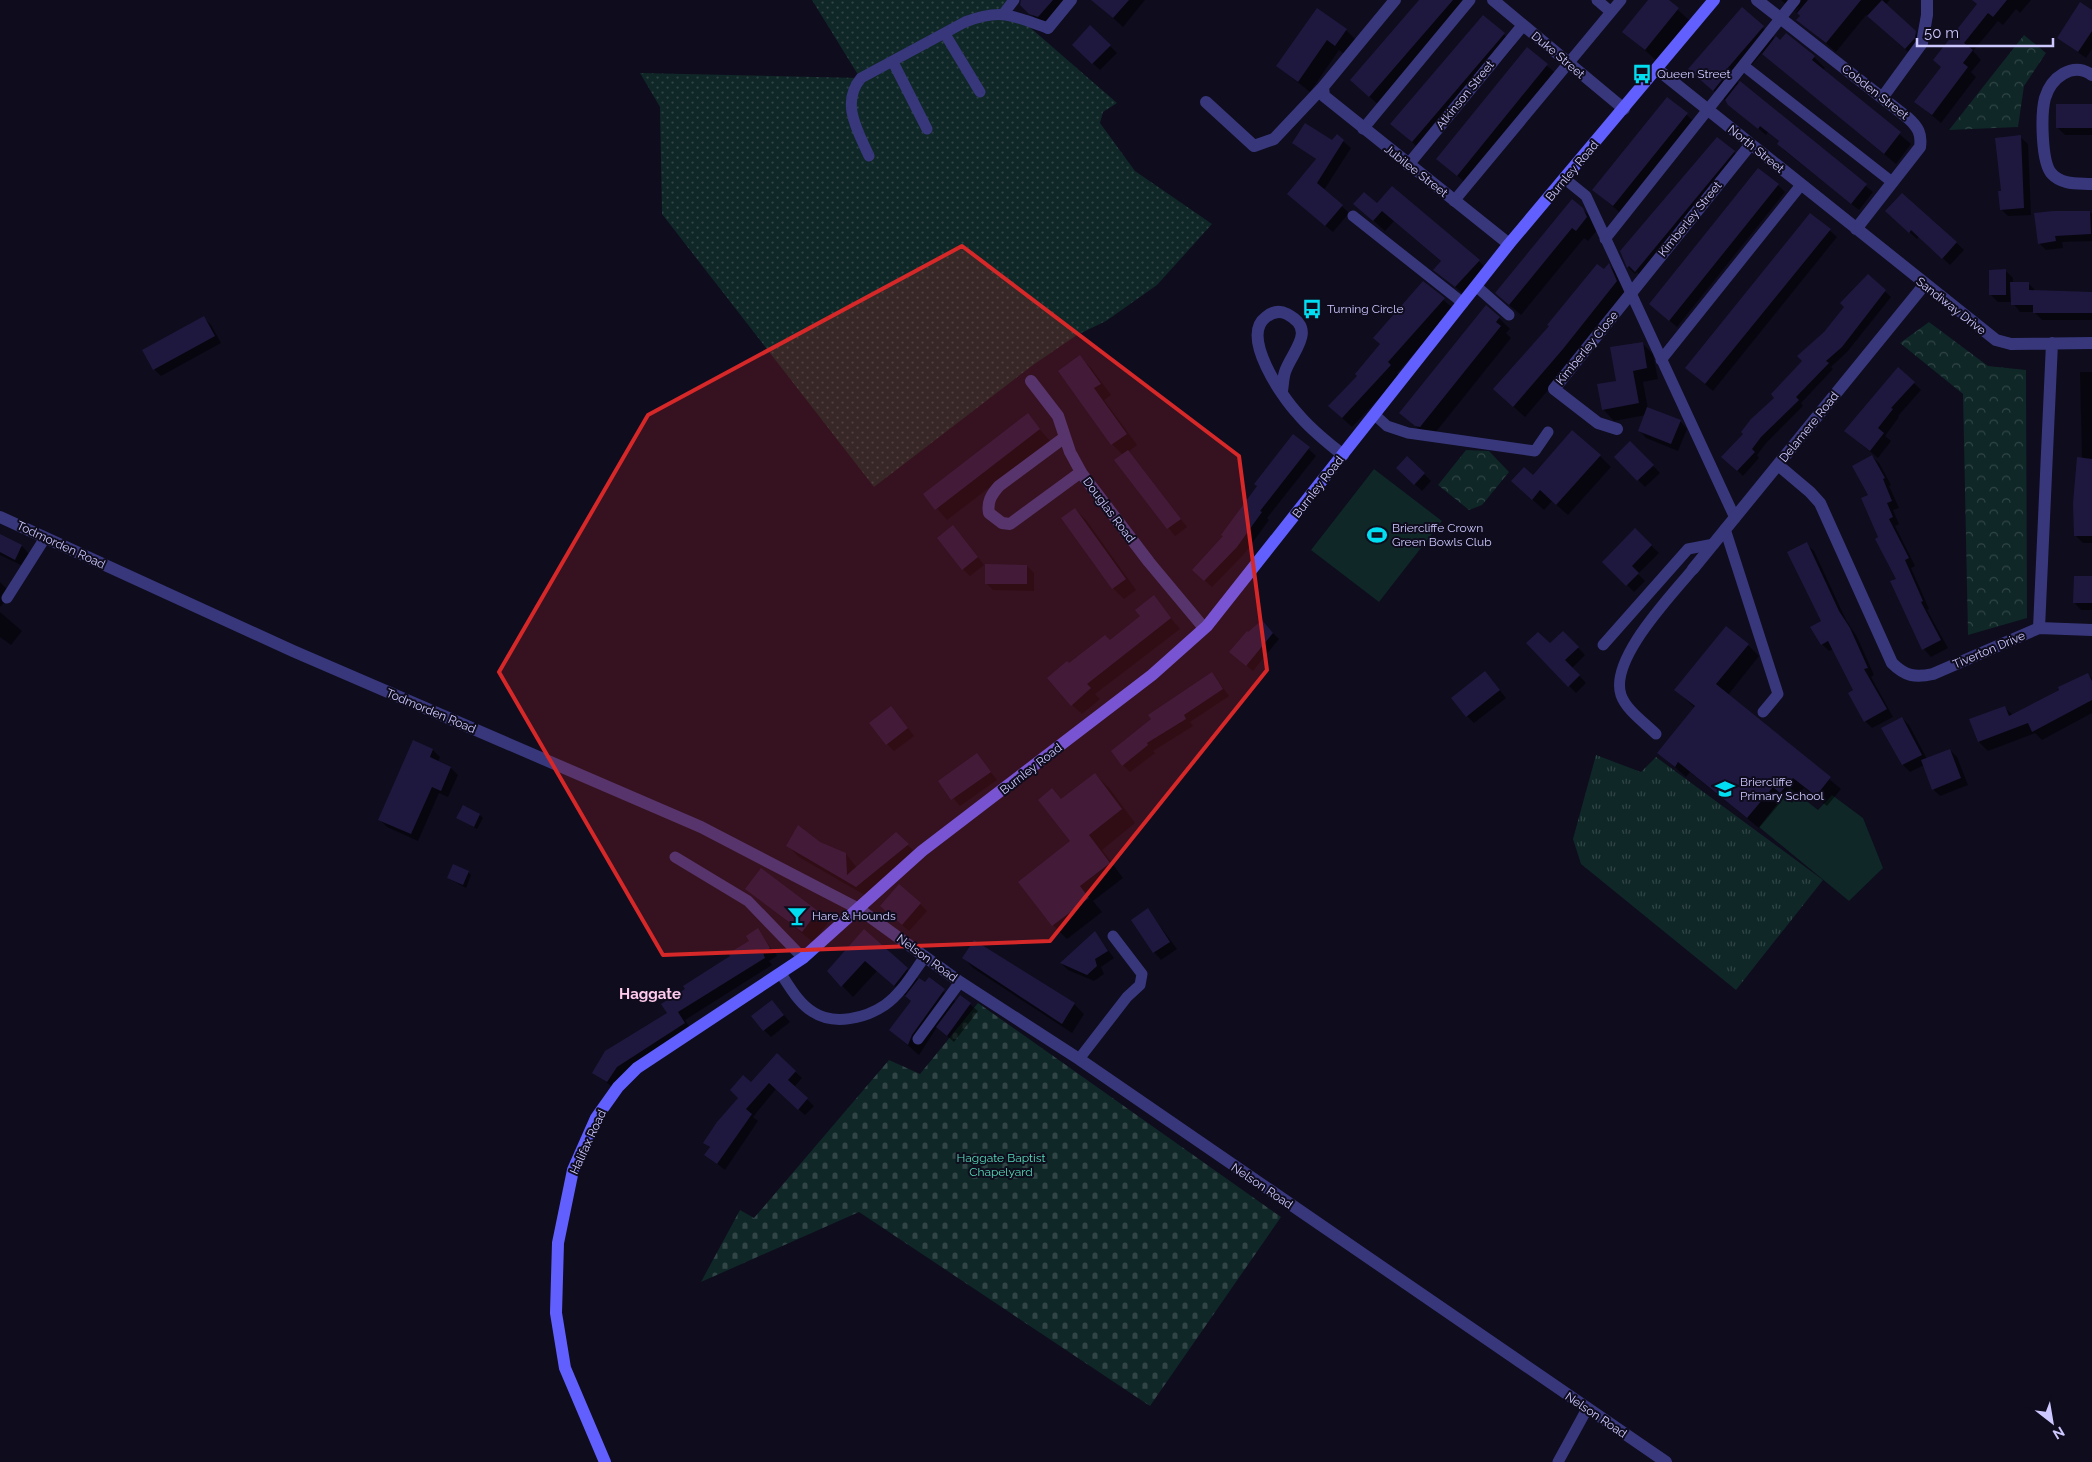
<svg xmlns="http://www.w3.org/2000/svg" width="2092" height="1462" viewBox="0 0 2092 1462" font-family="Raleway,sans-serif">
  <defs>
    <pattern id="grass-tufts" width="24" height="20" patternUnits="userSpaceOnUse" patternTransform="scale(1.25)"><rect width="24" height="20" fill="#0f2726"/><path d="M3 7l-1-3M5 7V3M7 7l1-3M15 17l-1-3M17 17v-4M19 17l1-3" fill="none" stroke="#314547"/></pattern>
    <pattern id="forest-crowns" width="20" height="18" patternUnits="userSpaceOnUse" patternTransform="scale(1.25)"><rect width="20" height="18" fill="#0f2726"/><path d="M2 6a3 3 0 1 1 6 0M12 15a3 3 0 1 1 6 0" fill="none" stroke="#314547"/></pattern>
    <pattern id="cemetery-stones" width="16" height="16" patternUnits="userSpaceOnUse" patternTransform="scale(1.25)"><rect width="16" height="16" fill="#0f2726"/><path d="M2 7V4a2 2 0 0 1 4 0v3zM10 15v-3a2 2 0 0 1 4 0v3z" fill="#314547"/></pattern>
    <pattern id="garden-dots" width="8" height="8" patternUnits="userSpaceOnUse" patternTransform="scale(1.25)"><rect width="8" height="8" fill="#0f2726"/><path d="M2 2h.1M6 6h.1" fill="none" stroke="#314547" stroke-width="1.8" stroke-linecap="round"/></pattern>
  </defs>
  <rect width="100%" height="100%" fill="#0e0c1d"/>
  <path fill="url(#grass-tufts)" d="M1596,755L1641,772L1656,757L1823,880L1736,990L1581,864L1573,839Z"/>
  <path fill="url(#forest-crowns)" d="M2024,35L2046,53L2024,86L2018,127L1949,130Z
    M1929,322L1988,366L2026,370L2027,618L1968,635L1963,394L1900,343Z
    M1466,450L1489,451L1509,472L1482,505L1469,510L1438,485Z"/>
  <path fill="url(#cemetery-stones)" d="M978,1003L1281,1217L1150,1406L859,1212L701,1282L740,1210L754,1218L889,1060L920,1074Z"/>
  <path fill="url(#garden-dots)" d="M812,0H1013L1010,10L1117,103L1103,112L1100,123L1135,171L1212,224L1157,285L1106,321L1077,335L1033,365L874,487L662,214L660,107L640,73L860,78Z"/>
  <path fill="#0f2726" d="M1374,469L1442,521L1379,602L1311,550Z
    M1790,788L1818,810L1832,795L1863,818L1883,868L1849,901L1759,827Z"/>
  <path fill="#0007" d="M1024,0H1073L1042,24L1021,5Z
    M1103,0H1145L1123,27L1099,5Z
    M1421,0H1469L1381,107L1363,91Z
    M1650,0H1667L1689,20L1656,60L1624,32Z
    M1781,0H1890L1885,5L1925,42L1915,58L1866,15L1836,52L1798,20L1801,17L1796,12L1801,6L1794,11Z
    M1982,0H2031L2020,13L2016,9L2003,25L1998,21L1973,51L1981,60L1971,72L1976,77L1941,123L1916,102L1942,67Z
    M1318,9L1346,30L1357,41L1347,56L1339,50L1310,92L1277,66Z
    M1742,9L1775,39L1814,57L1825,68L1823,70L1911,144L1896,164L1762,53L1737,82L1873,192L1859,210L1785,151L1778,144L1780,142L1768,132L1766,135L1701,80Z
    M2092,12V49L2086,58L2058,38Z
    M1484,16L1515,45L1424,153L1392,124Z
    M1091,27L1117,53L1100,70L1073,45Z
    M1527,49L1559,76L1469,186L1438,159Z
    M1667,98L1698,125L1625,217L1594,190Z
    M2092,105V135H2065L2058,128Z
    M1337,136L1351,148L1324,190L1349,213L1333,232L1296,201L1317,160L1294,143L1332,142Z
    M2020,137L2028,144L2031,215L2008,216L2001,209L2002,192Z
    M1734,152L1741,160L1643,278L1637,272L1635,274L1628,267L1621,251Z
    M1778,185L1785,192L1677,327L1650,304Z
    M1355,204L1377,205L1479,261L1490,272L1467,297L1435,270L1442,262L1394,221L1385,231Z
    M1582,209L1594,220L1598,229L1588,241L1584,238L1521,315L1508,304Z
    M2090,212L2092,214V241L2062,242L2063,248L2046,250L2039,243Z
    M1811,214L1837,237L1713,391L1694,375Z
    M1894,218H1930L1964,250L1950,265L1919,236L1917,239Z
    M1609,265L1620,276L1627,293L1574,360L1525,417L1506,400L1550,326Z
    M2006,271L2013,278V284L2028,283L2036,291L2092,293V320H2042L2034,312H2020L2012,302H1998L1991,295Z
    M1868,276L1891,297L1847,352L1831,367L1833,369L1801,403L1803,406L1767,442L1757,455L1759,458L1743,476L1723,457L1776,398Z
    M1423,283L1454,309L1397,373L1400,376L1352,427L1340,416L1358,376Z
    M204,318L211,325L221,343L161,376L154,369Z
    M1499,318L1510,329L1506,333L1511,338L1431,438L1428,437L1400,413Z
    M1642,343L1653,354L1658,379L1643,382L1648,409L1680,421L1687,429L1678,451L1646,438L1639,430L1646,415L1614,421L1603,409Z
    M1080,357L1091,368L1111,395L1104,400L1137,445L1128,452L1187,527L1175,536L1116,461L1123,455L1112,444L1059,372Z
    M2080,372H2092V543H2083L2076,536L2082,459Z
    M1914,383L1921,390L1898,416L1899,417L1885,436L1891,441L1878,458L1845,431Z
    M1027,415L1050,441L947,520L925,494Z
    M1294,436L1316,456L1267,518L1269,520L1244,554L1212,587L1201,577L1224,536Z
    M1630,442L1660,473L1645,487L1615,457Z
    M1600,456L1611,467L1568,515L1552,501L1544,510L1524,492L1533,476Z
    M1872,456L1879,463L1891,485L1889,486L1899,508L1893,510L1899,524L1895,526L1915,566L1911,568L1929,609L1927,610L1948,648L1931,657L1924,649L1892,582L1897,579L1880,538L1870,496Z
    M1424,474L1431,481L1422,491L1405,475Z
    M1075,509L1086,520L1136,590L1124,599L1113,588Z
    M1635,530L1659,553L1638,574L1645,581L1634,592L1604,562Z
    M960,534L984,565L970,576L963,569Z
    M0,536L22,546L29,554L23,566L0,555Z
    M1806,544L1814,551L1846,620L1857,637L1874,675L1871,677L1893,717L1872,728L1865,721L1855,691L1834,649L1829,651L1822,644V622Z
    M1027,566L1034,573V591L993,590L986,583Z
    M2092,578V610H2081L2074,602Z
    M0,582L12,594L0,607Z
    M1153,597L1180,629L1095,694L1100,699L1082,714L1072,705L1069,665L1110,641L1142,616Z
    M0,612L22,631L11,645L0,637Z
    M1262,622L1279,639L1253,671L1231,652Z
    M1563,632L1585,655L1572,668L1586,683L1576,693L1528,644L1550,645Z
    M1748,645L1759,656L1728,695L1841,789L1827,806L1804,788L1792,803L1785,797L1759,828L1690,772L1686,777L1659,753L1695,708L1676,690Z
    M1212,673L1229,696L1190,722L1193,726L1153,751L1155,753L1130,772L1123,765Z
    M2088,674L2092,678V713L2042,740L2035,733L1988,751L1979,742L1971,720L2004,707L2013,715Z
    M1492,680L1506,698L1474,723L1467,716Z
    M898,715L914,736L894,751L887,744Z
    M1902,718L1909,725L1927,759L1950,750L1957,757L1968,785L1940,796L1933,789L1924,765L1910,772L1903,765Z
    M433,750L440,757L438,762L451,768L458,775L448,797L439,793L418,841L387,827L379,819Z
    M977,755L997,780L960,806L939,781Z
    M1095,774L1109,788L1135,823L1102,850L1123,878L1093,901L1102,912L1067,939L1053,925L1019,882L1072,842L1052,790L1062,800Z
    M480,815L483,818L477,829L458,818Z
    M896,834L919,856L868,897L799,857L788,846L819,843L846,854L857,868Z
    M468,872L471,875L466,888L448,878Z
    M747,889L817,912L828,923L813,942Z
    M920,904L927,911L909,931L888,913Z
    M1148,910L1177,949L1161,960L1154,952Z
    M758,930L777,956L769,961L772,965L685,1020L692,1031L615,1089L593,1072L668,1013L750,941Z
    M864,931L919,980L925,984L929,979L956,1002L961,997L978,1011L954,1042L937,1027L919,1055L890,1030L912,1001L877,971L853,997L828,971Z
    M1095,933L1114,958L1101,967L1104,974L1094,981L1068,970L1061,963Z
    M974,942L1074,1004L1084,1014L1072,1033L973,968L964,958Z
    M772,1001L790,1022L771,1037L764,1030Z
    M777,1055L802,1078L794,1087L814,1106L805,1115L776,1089L753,1117L758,1121L725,1170L706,1155L711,1149L705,1143L751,1083Z"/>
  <path fill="#1f183e" d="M1021,0H1053L1038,17L1029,14L1020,5Z
    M1091,0H1129L1113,18Z
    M1419,0H1453L1369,97L1350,80Z
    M1648,0H1669L1679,8L1645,50L1622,32Z
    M1808,0H1861L1826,43L1796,20L1800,16L1797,13Z
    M1882,0L1916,31L1915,38L1905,49L1867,16Z
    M1972,0H2007L1993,17L1988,13L1964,43L1973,50L1963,63L1968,67L1932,115L1914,102L1941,67L1933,60L1977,4Z
    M2080,2L2092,10V31L2078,52L2057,38Z
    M1742,7L1764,26L1726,70L1728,72L1713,91L1688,69Z
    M1317,8L1347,29L1335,46L1327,40L1298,82L1276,66Z
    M1483,15L1505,33L1412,142L1390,124Z
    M1090,25L1111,45L1092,64L1072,45Z
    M1786,33L1815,56L1812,60L1901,132L1884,154L1762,54L1776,36L1780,40Z
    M1527,47L1548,64L1457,176L1436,159Z
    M1740,81L1867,184L1851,204L1777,144L1779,141L1760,126L1758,129L1728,105L1725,100Z
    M1667,97L1688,113L1613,206L1592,190Z
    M2056,104H2092V128H2056Z
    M1305,123L1332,140L1337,134L1344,140L1317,183L1343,205L1325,226L1287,194L1316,159L1292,143Z
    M2021,135L2024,208L2000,210L1998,191H2001L1995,138Z
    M1717,137L1735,151L1635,272L1629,266L1627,268L1620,251Z
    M1758,168L1779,184L1669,321L1649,304Z
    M1392,186L1480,260L1455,287L1433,270L1441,261L1382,211L1373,221L1353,204L1364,192L1377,203Z
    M1902,193L1957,242L1942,259L1911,230L1909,233L1885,211Z
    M1572,199L1583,208L1587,217L1576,231L1572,228L1509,305L1495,293Z
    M2053,211H2090L2091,234L2055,236L2056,241L2038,244L2034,213Z
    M1810,213L1831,229L1705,384L1685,368Z
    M1609,263L1617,281L1563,349L1513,407L1493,389L1549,326L1547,325L1597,264L1604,269Z
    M2006,269V295H1989V270Z
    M1868,274L1886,290L1842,347L1826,361L1829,363L1796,397L1799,400L1761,437L1752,449L1755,452L1737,471L1721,457L1743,434L1741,432L1751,419L1774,398L1771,394L1802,361L1797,356L1824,332L1844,307L1840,303Z
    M1423,281L1445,298L1388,362L1391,365L1342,418L1328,406L1357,376L1355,374L1380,344L1373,338Z
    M2010,282H2029V290L2092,292V313H2033V305H2011Z
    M1486,305L1500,317L1496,322L1501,326L1420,427L1415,426L1399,413Z
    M204,316L215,336L153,370L142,350Z
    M1643,342L1647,368L1633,371L1639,403L1602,410L1597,384L1616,381L1610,347Z
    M1080,355L1101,384L1094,388L1127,434L1111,445L1058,371Z
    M1898,367L1915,382L1891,408L1893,409L1878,428L1884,433L1870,451L1844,431Z
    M1647,407L1681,420L1671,444L1638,431Z
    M1028,413L1040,429L935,510L923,494Z
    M1572,430L1601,455L1556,505L1540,490L1532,500L1511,481L1524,467L1533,475Z
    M1293,434L1310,447L1260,511L1262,512L1237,547L1204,581L1192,570L1223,536L1221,535L1257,486L1254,484Z
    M1630,441L1654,465L1637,481L1614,457Z
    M1128,450L1181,519L1167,529L1114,460Z
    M1872,455L1885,478L1883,479L1892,501L1887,503L1893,517L1889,519L1909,558L1905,560L1923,601L1921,602L1941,640L1922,650L1890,581L1896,579L1875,539L1878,537L1861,498L1868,495L1852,466Z
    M1407,456L1425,473L1414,485L1396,468Z
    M2077,457L2092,459V536H2074L2073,503Z
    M1075,508L1126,579L1112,589L1061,518Z
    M953,525L978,557L962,570L937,538Z
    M1635,528L1652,545L1632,566L1639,573L1626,586L1602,562Z
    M0,534L22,545L15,560L0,552Z
    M1807,542L1839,611L1850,628L1868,668L1864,669L1887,709L1864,722L1848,693L1853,690L1828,641L1821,645L1810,627L1821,621L1787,552Z
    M985,564L1027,565V584H985Z
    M2074,576H2092V603H2073Z
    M1154,595L1171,618L1087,684L1091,688L1071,706L1047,678L1067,661L1069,663L1105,635L1110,640L1140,616L1135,610Z
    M1262,620L1273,633L1246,666L1229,652L1247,631L1248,632Z
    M1726,626L1749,644L1716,684L1831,777L1816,796L1793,778L1780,793L1773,787L1747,818L1678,762L1675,767L1657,753L1695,706L1674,690Z
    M1563,631L1579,647L1565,660L1580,675L1568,687L1526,643L1538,632L1550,643Z
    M1485,671L1500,690L1466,717L1451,698Z
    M1212,672L1223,689L1184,715L1186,719L1147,743L1148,745L1122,766L1111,751L1151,719L1148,715Z
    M2088,673L2092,681V700L2032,732L2028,723L1978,742L1969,719L2005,706L2009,716L2059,690L2058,687Z
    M891,706L908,728L886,745L869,723Z
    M1902,717L1922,755L1902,765L1881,728Z
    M413,740L433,749L430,757L451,767L441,791L432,787L411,834L378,820Z
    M1950,749L1961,778L1932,790L1921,760Z
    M977,753L991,772L951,800L938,781Z
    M1095,773L1122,809L1089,835L1110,863L1080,886L1089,898L1052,926L1018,882L1070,841L1038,800L1052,788L1061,799Z
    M463,805L480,814L474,827L456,818Z
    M798,825L820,842L846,853L847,875L896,832L909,844L856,887L786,846Z
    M453,864L469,871L463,885L447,878Z
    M761,868L818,911L802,932L745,889Z
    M899,884L921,903L902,925L880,906Z
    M1148,908L1170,942L1153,953L1131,920Z
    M758,928L770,948L763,953L765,958L678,1012L685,1023L617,1067L607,1082L592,1073L605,1051L667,1013L661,1004L685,989L683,986L730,956L729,953L749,941L746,936Z
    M864,929L908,968L894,986L865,961L841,987L827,971Z
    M1095,931L1108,951L1095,959L1097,966L1087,975L1060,963Z
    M974,940L1075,1003L1062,1024L962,958Z
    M929,977L945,989L912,1035L908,1045L889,1030L911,1001L905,996L919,978L925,982Z
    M960,995L971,1003L947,1036L936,1027Z
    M772,1000L784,1015L763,1031L751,1016Z
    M777,1053L796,1071L788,1080L808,1098L798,1110L769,1083L746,1109L752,1114L717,1164L704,1155L710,1147L703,1143L717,1122L738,1098L730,1090L743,1075L751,1082Z"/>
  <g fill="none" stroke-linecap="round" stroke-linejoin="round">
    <path stroke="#38377c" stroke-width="11" d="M1597,0L1611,12L1621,0
      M1004,13L1014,0
      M945,34L980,92
      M893,62L927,129
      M1744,66L1892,182
      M1363,129L1470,0
      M869,156C858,131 840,103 861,78L965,22C1002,8 1012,16 1048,28
      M1565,179L1586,196L1735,518
      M1454,201L1611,12
      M1353,216L1463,303
      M1605,239L1795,0
      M1476,286L1509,315
      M1661,360L1801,185
      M1375,415L1387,426L1408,433L1535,451L1548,432
      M1725,529L1778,694L1763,712
      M7,598L45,538
      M1603,645L1688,549L1714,544
      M1656,734C1645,723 1626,710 1621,695C1609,659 1672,595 1693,569
      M675,857L748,901L803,958
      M781,974C790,987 799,1004 813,1012C834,1026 866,1018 885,1005C901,994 913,973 924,958
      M918,1039L960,982
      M1079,1059L1127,997L1140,985L1142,974L1113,936
      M1558,1462L1587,1409"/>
    <path stroke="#38377c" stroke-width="12" d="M1395,0L1323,87L1324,96L1509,244
      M1493,0L1624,109
      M1757,0L1908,118C1918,127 1922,134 1920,147L1856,229
      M1048,28L1071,0
      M1657,69L1996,340L2011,344L2092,343
      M2092,75C2072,61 2051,78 2045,98C2041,113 2041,163 2052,174C2062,185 2078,183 2092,184
      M1882,98L1922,43L1927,15V0
      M1206,102L1254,146L1274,139L1323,87
      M1408,165L1523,25
      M1031,381L1058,416L1070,452L1082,474L1149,562L1204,628
      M1282,391C1283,385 1283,378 1285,372C1292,351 1318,330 1287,314C1279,310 1272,312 1266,317C1240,336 1282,397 1298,414C1311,430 1327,442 1343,455
      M1617,429L1598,423L1554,389L1751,144
      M1065,437L999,486C991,495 987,502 989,513L1002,523L1010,524L1081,472
      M1778,465L1810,492L1820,503L1892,663C1905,676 1915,678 1933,674L2039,628L2052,343
      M0,517L293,651L701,827L859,909L960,982L1079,1059L1666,1462
      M1693,569L1925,284
      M2039,628L2092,630"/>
    <path stroke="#6160fe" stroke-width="12" d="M605,1462L565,1368L556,1313L558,1243L573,1170L596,1118L618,1087L637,1068L803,958L922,851L1152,675L1207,626L1509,244L1714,0"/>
  </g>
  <path fill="#d62828" fill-opacity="0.2" stroke="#d62828" stroke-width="4" stroke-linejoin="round" d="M962,246L1239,456L1267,670L1050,941L663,955L499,672L648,415Z"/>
  <defs>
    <symbol id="bus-bare" viewBox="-9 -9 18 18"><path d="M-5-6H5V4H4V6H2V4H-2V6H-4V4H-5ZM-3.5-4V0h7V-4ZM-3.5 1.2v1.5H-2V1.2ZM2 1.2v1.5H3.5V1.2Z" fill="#02def1" stroke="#0e0c1d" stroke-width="2.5" paint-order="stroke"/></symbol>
    <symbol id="stadium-bare" viewBox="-9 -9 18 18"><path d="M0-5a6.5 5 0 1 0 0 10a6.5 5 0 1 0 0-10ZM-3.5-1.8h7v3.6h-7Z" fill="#02def1" stroke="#0e0c1d" stroke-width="2.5" paint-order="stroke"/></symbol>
    <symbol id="school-bare" viewBox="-9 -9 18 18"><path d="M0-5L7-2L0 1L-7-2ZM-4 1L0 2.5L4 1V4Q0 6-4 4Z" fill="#02def1" stroke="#0e0c1d" stroke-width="2.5" paint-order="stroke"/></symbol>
    <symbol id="bar-bare" viewBox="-9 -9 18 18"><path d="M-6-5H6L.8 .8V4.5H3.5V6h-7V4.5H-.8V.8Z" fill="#02def1" stroke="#0e0c1d" stroke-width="2.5" paint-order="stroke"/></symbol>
  </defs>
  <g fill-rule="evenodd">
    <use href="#bus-bare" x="1628" y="60" width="28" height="28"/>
    <use href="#bus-bare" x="1298" y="295" width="28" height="28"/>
    <use href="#stadium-bare" x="1363" y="521" width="28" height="28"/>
    <use href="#school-bare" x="1711" y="775" width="28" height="28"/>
    <use href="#bar-bare" x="783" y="902" width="28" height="28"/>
  </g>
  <g text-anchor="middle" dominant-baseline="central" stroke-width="4" stroke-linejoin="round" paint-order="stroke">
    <g font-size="12" fill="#cdc8ff" stroke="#0e0c1d">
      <text transform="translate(1558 55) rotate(40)">Duke Street</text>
      <text transform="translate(1875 92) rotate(38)">Cobden Street</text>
      <text transform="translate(1465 95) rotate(-51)">Atkinson Street</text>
      <text transform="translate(1756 149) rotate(39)">North Street</text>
      <text transform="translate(1416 171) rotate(38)">Jubilee Street</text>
      <text transform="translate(1572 171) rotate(-50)">Burnley Road</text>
      <text transform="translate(1690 219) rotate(-51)">Kimberley Street</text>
      <text transform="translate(1951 306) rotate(38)">Sandiway Drive</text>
      <text transform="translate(1587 348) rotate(-51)">Kimberley Close</text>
      <text transform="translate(1809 427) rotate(-51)">Delamere Road</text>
      <text transform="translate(1318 487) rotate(-52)">Burnley Road</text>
      <text transform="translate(1109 510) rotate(53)">Douglas Road</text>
      <text transform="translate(61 545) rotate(25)">Todmorden Road</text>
      <text transform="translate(1989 650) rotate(-23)">Tiverton Drive</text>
      <text transform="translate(431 711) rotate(23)">Todmorden Road</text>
      <text transform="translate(1031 769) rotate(-38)">Burnley Road</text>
      <text transform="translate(927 958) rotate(36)">Nelson Road</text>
      <text transform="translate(588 1142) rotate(-65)">Halifax Road</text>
      <text transform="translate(1262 1186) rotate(34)">Nelson Road</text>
      <text transform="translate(1596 1415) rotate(34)">Nelson Road</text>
    </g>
    <g font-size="12" fill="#cdc8ff" stroke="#0e0c1d" text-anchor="start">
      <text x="1657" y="74">Queen Street</text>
      <text x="1327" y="309">Turning Circle</text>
      <text x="1392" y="528">Briercliffe Crown<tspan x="1392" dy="14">Green Bowls Club</tspan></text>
      <text x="1740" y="782">Briercliffe<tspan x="1740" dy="14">Primary School</tspan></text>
      <text x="812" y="916">Hare &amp; Hounds</text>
    </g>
    <g font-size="12" fill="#56ddb9" stroke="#0e0c1d">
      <text x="1001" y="1158">Haggate Baptist<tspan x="1001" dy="14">Chapelyard</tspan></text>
    </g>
    <g font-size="15" font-weight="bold" fill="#ffcaed" stroke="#0e0c1d">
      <text x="650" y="994">Haggate</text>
    </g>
  </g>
  <g transform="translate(2052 1422) rotate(149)" stroke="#0e0c1d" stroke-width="4" paint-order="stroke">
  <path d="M0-4L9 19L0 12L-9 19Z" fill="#cdc8ff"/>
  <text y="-8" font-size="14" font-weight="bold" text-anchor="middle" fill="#cdc8ff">N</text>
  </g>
  <path d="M1917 38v8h136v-8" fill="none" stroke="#cdc8ff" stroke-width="2.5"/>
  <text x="1924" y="38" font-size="15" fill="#cdc8ff" stroke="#0e0c1d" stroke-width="4" paint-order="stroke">50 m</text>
</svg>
